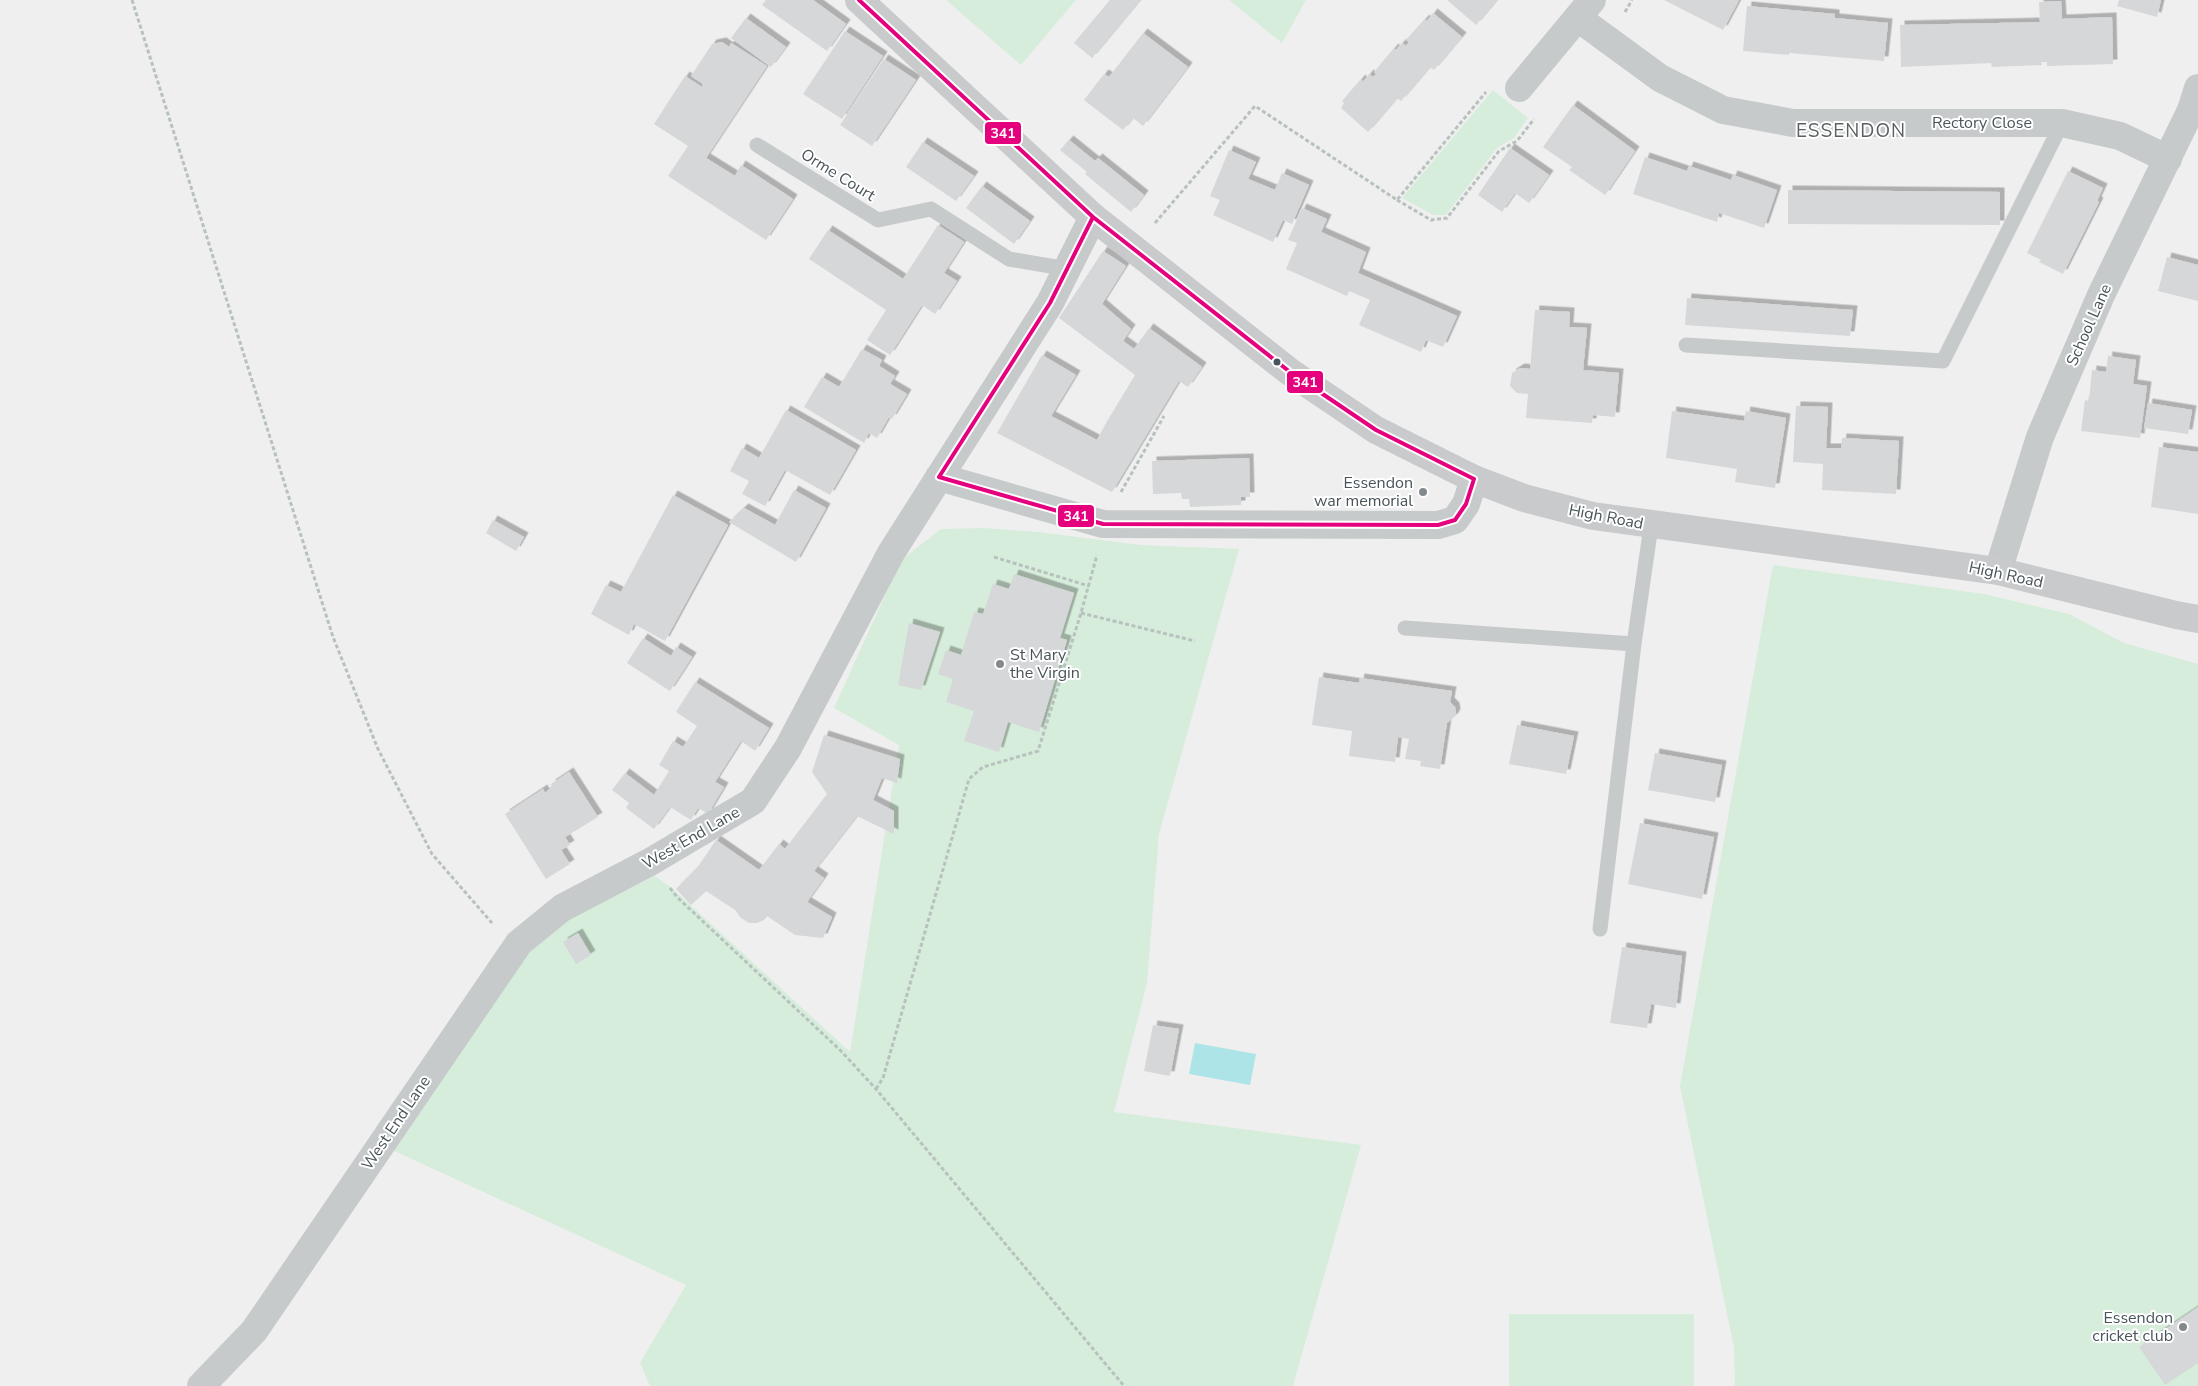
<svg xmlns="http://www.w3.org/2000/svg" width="2198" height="1386" viewBox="0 0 2198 1386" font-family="'Nunito Sans',sans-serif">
  <defs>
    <filter id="shadow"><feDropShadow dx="4.5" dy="-4.5" stdDeviation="0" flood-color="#0004"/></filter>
  </defs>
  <rect width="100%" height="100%" fill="#f0efef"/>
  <path fill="#d6eddb" d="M946,0H1076L1021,65Z
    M1229,0H1306L1282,43Z
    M1493,90L1528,118L1514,138L1497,148L1446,215H1433L1402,198Z
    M984,528L1038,532L1141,545L1239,549L1159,834L1147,983L1114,1112L1361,1145L1293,1386H650L640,1363L686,1285L390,1149L527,954L569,919L655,876L673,889L850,1052L899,745L834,708L901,560L941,529Z
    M1773,565L1984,594L2069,614L2124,643L2198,664V1386H1735L1734,1348L1680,1086Z
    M1509,1314H1694V1386H1509Z"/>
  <path fill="#ade4e7" d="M1195,1043L1256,1054L1250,1085L1189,1074Z"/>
  <path fill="#d6d7d8" filter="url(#shadow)" d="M766,0H813L846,24L827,51L762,5Z
    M1110,0H1140L1092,58L1074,43Z
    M1447,0H1497L1476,25Z
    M1664,0H1739L1723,30Z
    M2119,0H2161L2157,17L2117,6Z
    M2061,1L2062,19L2112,17L2113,64L2047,66V62H2041L2042,65L1992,67L1991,63L1901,67L1900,25L2040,22L2039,2Z
    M1747,6L1835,14V18L1888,23L1884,61L1789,53V55L1743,51Z
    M1433,13L1462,37L1434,70L1430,67L1401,101L1397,98L1368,132L1341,108L1344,103L1342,101L1361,79L1363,82L1369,74L1373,77L1376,74L1374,72L1394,48L1396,50L1402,43L1406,46L1409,42L1406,40L1425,19L1427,21Z
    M746,18L786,47L771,67L731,38Z
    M845,31L883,56L842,119L803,94Z
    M1143,33L1188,67L1143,126L1133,118L1123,130L1084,100L1104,74L1109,77Z
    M722,42L729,47L731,43L767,66L706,158L735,176L741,165L793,199L766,240L668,176L688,146L654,124L685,76L702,87L703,84L691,76L712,44Z
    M884,59L916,80L872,146L840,125Z
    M1573,105L1635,151L1605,195L1569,170L1572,167L1543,147Z
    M1069,140L1095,161L1098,158L1144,195L1131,212L1085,174L1087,172L1060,150Z
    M923,142L974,176L956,201L906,167Z
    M1510,148L1549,175L1529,203L1515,193L1502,212L1478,195Z
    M1229,150L1256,162L1248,179L1275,190L1282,173L1309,185L1292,224L1283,220L1273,242L1213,215L1220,200L1210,196Z
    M1645,157L1687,171L1689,166L1731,180L1733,175L1777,190L1764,228L1719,213L1717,222L1633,194Z
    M2068,171L2103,188L2097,201L2099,202L2063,274L2039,262L2041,260L2027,253Z
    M982,186L1030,221L1014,244L966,208Z
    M1788,190L2000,192V225L1788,224Z
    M1302,208L1327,219L1321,232L1366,252L1358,273L1457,316L1443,347L1426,340L1421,352L1359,325L1370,300L1349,291L1347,296L1286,269L1297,243L1288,240Z
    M938,225L964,242L944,273L957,281L935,314L922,305L890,355L867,340L886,310L809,259L828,230L903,279Z
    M1103,251L1126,266L1102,304L1131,329L1123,341L1134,349L1149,328L1202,367L1188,387L1179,381L1112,492L997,433L1042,355L1076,375L1051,416L1097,440L1106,423L1135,375L1059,318Z
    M2167,257L2198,265V301L2158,291Z
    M1687,298L1853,310L1850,336L1685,325Z
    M1535,310L1570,312L1569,327L1587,328L1583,370L1619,373L1615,417L1593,415L1592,423L1526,418L1528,394L1517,393L1510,386L1512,373L1520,368L1530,369Z
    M862,349L882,360L879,366L895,376L890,384L907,394L892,419L889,417L877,438L869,433L864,443L804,407L822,377L839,387Z
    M2108,356L2136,360L2133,384L2147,386L2140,438L2081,431L2085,400L2089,401L2092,370L2106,372Z
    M2148,403L2192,410L2188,434L2144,428Z
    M1796,406L1828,407L1826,448H1841L1842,438L1899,441L1896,494L1822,490L1823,464L1793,462Z
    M786,410L856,450L830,495L785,470L765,506L742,494L749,481L730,471L742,448L759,458Z
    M1672,411L1744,421L1746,411L1786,418L1775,488L1735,482L1737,469L1666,458Z
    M2159,447L2198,452V514L2151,507Z
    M1249,458L1250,497H1241V505L1190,507L1189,499H1182L1181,493L1153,494L1152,461Z
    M794,490L826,508L796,562L729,522L744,508L775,525Z
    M673,495L728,525L665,641L634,624L629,635L591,614L606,585L621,592Z
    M493,520L524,537L516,551L486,533Z
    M1014,574L1074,593L1060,638L1067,640L1039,732L1008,722L999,752L964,741L974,711L946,702L953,679L938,674L946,650L961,655L974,612L983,614L993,584L1009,589Z
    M909,623L940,632L921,690L898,685Z
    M643,638L671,656L676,647L692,657L670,691L627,663Z
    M1319,677L1359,683L1360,678L1452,691L1450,702L1455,707L1456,713L1454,717L1447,723L1440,769L1420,766L1421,761L1405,759L1409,739L1398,737L1395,762L1349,756L1352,731L1312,725Z
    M695,682L769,728L755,751L741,741L715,782L724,787L708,814L698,808L691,820L670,807L654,829L626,808L629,803L612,790L625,773L654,795L669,771L659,765L673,741L683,747L697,726L676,712Z
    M1517,725L1574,736L1566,774L1509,764Z
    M824,735L900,759L897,783L882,778L873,800L894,811V834L857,816L814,871L824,878L807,902L832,917L823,938L795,935L767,916L764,920L757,923H749L741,918L735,910L706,891L691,905L676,889L697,868L716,840L759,870L779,844L785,849L827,794L812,772Z
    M1655,753L1722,765L1715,802L1648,790Z
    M569,772L598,817L565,837L570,845L561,850L570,864L546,879L505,814L543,789L545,793L552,787L551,784Z
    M1640,823L1714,837L1702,899L1628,884Z
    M578,933L591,955L576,964L563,942Z
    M1622,947L1682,956L1676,1008L1651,1004L1647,1028L1610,1023Z
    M1153,1025L1179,1029L1170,1076L1144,1071Z
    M2198,1307V1363L2165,1385L2139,1347Z"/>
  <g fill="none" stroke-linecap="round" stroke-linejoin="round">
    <path stroke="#b7c1bd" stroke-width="3" stroke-dasharray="4 2.5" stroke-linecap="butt" d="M132,0L333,637L378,749L432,854L492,923
      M1625,12L1632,0
      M1397,200L1431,220L1447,218L1499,151L1517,141L1534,119
      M1155,223L1255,106L1397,200L1486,92
      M1121,492L1164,416
      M994,557L1089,586
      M1081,613L1195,641
      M670,888L677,897L841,1051L876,1089L1124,1386
      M876,1089L883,1078L969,779L983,767L1038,751L1081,613L1097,555"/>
    <path stroke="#c7cacb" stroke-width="15" d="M757,145L878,220L931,209L1009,259L1068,269
      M1686,345L1943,361L2062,123
      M1405,628L1634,644
      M1600,929L1634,644L1651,526"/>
    <path stroke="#c7cacb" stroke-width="28" d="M1578,18L1660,78L1723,110L1793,123H2062L2120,136L2168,159
      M1519,88L1592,0
      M939,477L1103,524L1438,525L1455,520L1466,504L1474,479
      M1998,571L2040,437L2101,295L2191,110L2198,88
      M201,1386L254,1331L519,943L562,908L650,862L753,801L788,748L891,553L1050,303L1093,217"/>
    <path stroke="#c8cacc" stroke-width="28" d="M859,0L1093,217L1290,372L1376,430L1474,479L1524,498L1593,516L1998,571L2176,615L2198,619"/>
    <defs>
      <path id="bus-1" d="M859,0L1093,217L1290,372L1376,430L1474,479
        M939,477L1103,524L1438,525L1455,520L1466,504L1474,479
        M939,477L1050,303L1093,217"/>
    </defs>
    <use href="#bus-1" stroke="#fff" stroke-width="8"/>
    <use href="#bus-1" stroke="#e5007d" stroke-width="4"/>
  </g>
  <circle fill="#48545a" stroke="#fff" stroke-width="2" cx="1277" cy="362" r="4.5"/>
  <g fill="#838a8e" stroke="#fff" stroke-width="2">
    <circle cx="1423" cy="492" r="5"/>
    <circle cx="1000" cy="664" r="5"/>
    <circle cx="2183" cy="1327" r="5"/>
  </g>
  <g text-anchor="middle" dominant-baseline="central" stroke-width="4" stroke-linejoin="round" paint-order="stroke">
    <g font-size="16" fill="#48545a" stroke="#fff">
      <text x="1982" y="123">Rectory Close</text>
      <text transform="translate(838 175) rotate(32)">Orme Court</text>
      <text transform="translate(2089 325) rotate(-66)">School Lane</text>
      <text transform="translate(1606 517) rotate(11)">High Road</text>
      <text transform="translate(2006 575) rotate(12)">High Road</text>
      <text transform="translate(691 838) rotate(-30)">West End Lane</text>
      <text transform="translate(396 1123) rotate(-56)">West End Lane</text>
    </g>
    <g font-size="16" fill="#48545a" stroke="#fff" text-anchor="end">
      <text x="1413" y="483">Essendon<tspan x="1413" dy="18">war memorial</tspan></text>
      <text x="1010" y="655" text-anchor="start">St Mary<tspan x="1010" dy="18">the Virgin</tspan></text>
      <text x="2173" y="1318">Essendon<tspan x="2173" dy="18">cricket club</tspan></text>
    </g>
    <g font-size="19" letter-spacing="1" fill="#5b6062" stroke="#fff">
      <text x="1851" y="131">ESSENDON</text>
    </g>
  </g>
  <g stroke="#fff" stroke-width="2">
    <rect x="984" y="121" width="38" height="24" rx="5" fill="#e5007d"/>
    <rect x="1286" y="370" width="38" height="24" rx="5" fill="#e5007d"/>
    <rect x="1057" y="504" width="38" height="24" rx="5" fill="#e5007d"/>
  </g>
  <g font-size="14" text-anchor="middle" font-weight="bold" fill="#fff">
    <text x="1003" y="138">341</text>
    <text x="1305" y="387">341</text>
    <text x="1076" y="521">341</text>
  </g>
</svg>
